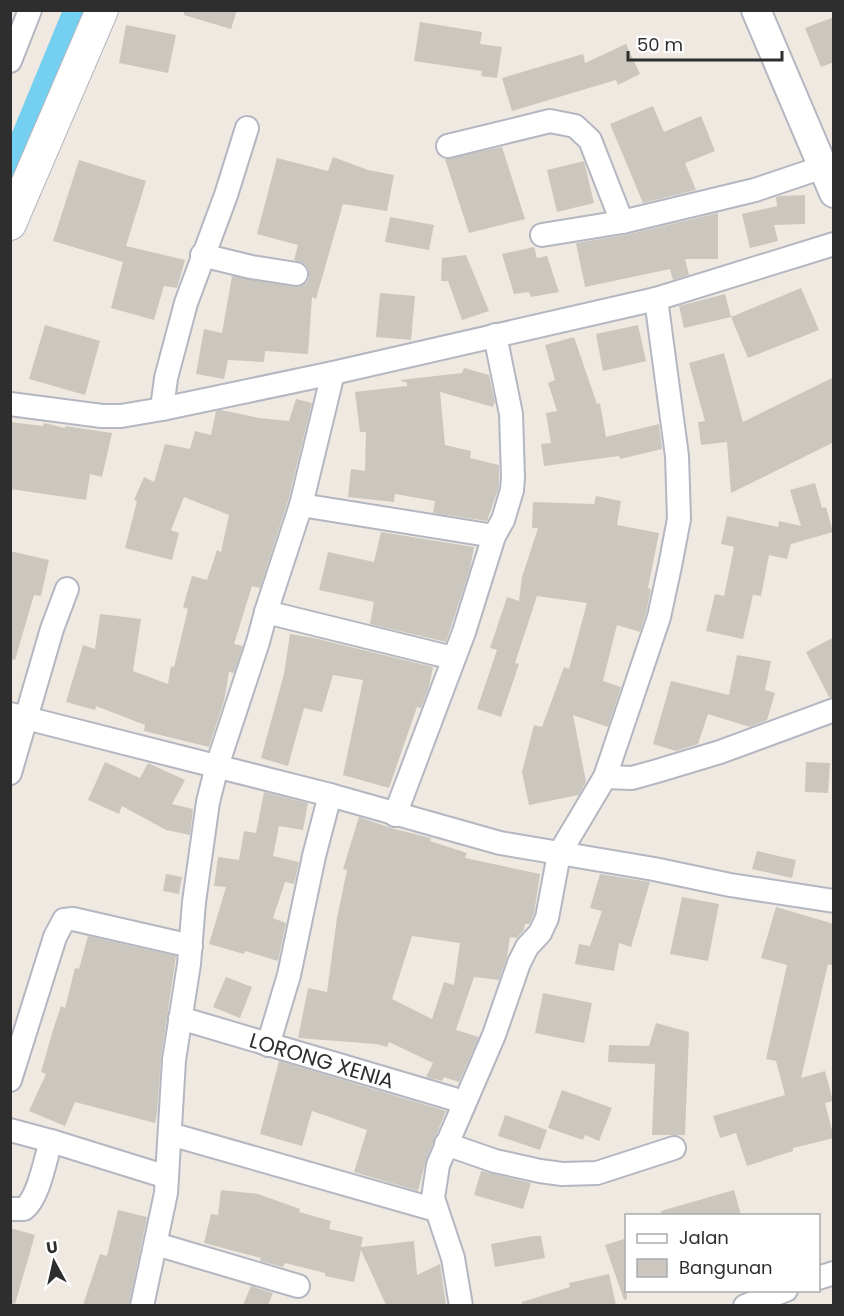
<svg xmlns="http://www.w3.org/2000/svg" width="844" height="1316" viewBox="0 0 844 1316" font-family="Poppins,sans-serif">
  <rect width="100%" height="100%" fill="#efe9e1"/>
  <g fill="none" stroke-linecap="round" stroke-linejoin="round">
    <path stroke="#75cff0" stroke-width="21" d="M10,165L74,10"/>
  </g>
  <path fill="#cbc7bf" fill-rule="evenodd" d="M184,10H237L231,29L184,15Z
    M834,17V62L821,67L805,28Z
    M420,22L482,32L480,44L502,47L497,78L481,76L482,71L414,61Z
    M126,25L176,35L168,73L119,63Z
    M626,44L640,74L618,85L616,80L512,111L502,78L583,54L585,63Z
    M653,106L664,132L701,116L715,151L685,163L696,190L643,203L610,124Z
    M502,147L525,219L469,233L445,159Z
    M333,157L368,170L394,175L387,211L343,204L316,299L312,297L308,354L265,351L264,362L228,360L224,379L196,374L204,329L222,333L232,276L295,287L301,286L307,282L309,277V270L305,264L294,260L298,245L257,234L277,158L328,171Z
    M79,160L146,181L126,246L185,260L177,288L164,286L154,320L111,308L123,262L53,241Z
    M584,161L594,203L557,212L547,170Z
    M805,195V224L774,225L778,241L750,248L742,214L777,206L776,197L781,196Z
    M718,213V259H685L689,275L673,280L670,269L585,287L576,243L625,235Z
    M390,217L434,225L429,250L385,242Z
    M534,247L537,258L547,256L559,292L531,297L529,292L514,294L502,254Z
    M466,255L489,311L462,320L448,281H441L442,258Z
    M801,288L819,330L748,358L731,317Z
    M380,293L415,296L411,340L376,337Z
    M725,294L731,317L684,328L679,306Z
    M45,325L100,341L85,395L29,379Z
    M638,325L646,361L603,371L596,334Z
    M574,337L597,404L600,403L606,437L659,424L662,449L620,459L619,456L544,466L541,444L551,443L546,413L557,411L548,383L555,380L545,345Z
    M724,353L743,422L834,377V442L731,493L727,442L701,445L698,422L705,421L689,363Z
    M464,368L489,375L495,402L493,407L440,392L445,445L471,451L470,458L499,465V487L487,521L433,513L435,501L395,494L394,502L348,497L351,469L365,471L366,432H360L355,392L407,386V383L400,380L462,373Z
    M296,399L312,403L288,501L260,588L252,586L234,644L243,646L234,673L229,672L224,701L209,747L144,731L145,725L96,706L95,710L66,702L83,645L95,649L100,614L141,619L133,671L168,684L171,666L174,667L188,609L183,607L192,576L207,580L217,550L221,552L229,515L184,497L171,530L179,533L172,560L125,548L137,501L134,500L144,477L154,482L165,444L190,449L195,431L211,435L216,411L221,410L259,418L289,421Z
    M10,422L43,426L44,423L65,428V426L112,433L102,477L90,474L86,500L10,489Z
    M815,483L822,508L826,507L833,532L791,544L787,559L769,555L761,596L753,595L743,639L706,631L715,594L724,596L734,547L721,544L727,516L778,527L779,521L801,526L790,490Z
    M596,496L621,501L617,525L659,533L648,588L651,589L646,613L640,632L617,625L603,681L621,687L608,727L573,715L586,782L579,795L529,805L522,772L534,725L542,727L564,667L569,669L587,603L537,596L515,663L519,664L501,717L477,709L497,650L490,648L507,597L519,601L522,577L538,528H532L533,502L594,504Z
    M381,532L474,547L470,569L446,642L370,624L374,602L319,590L328,552L374,562Z
    M10,551L49,560L41,596L34,595L15,660L10,659Z
    M290,634L314,638L433,667L429,687L421,708L417,707L389,788L343,775L363,680L333,675L322,712L304,708L288,766L261,758L284,674Z
    M834,637V697H829L806,652Z
    M737,655L771,661L765,690L775,693L767,720L750,727L708,714L698,744L676,751L653,744L671,681L729,695Z
    M105,762L140,778L148,763L185,780L172,804L193,809L190,835L166,830L122,806L119,814L88,800Z
    M806,762L830,763L828,793L805,792Z
    M264,792L308,803L303,830L279,826L273,856L299,862L294,884L285,882L273,918L286,923L278,961L245,951L244,954L209,944L226,887L214,886L218,857L239,860L244,831L256,833Z
    M359,817L391,828L431,838L430,841L467,853L465,858L540,874L534,914L529,924H525L524,930L517,938L510,937L507,957L499,980L474,977L456,1030L479,1037L459,1082L444,1077L442,1081L426,1077L433,1063L389,1042L387,1047L376,1044L298,1038L308,988L327,992L337,918L347,870L343,869ZM412,936L460,943L454,985L444,982L432,1019L392,999Z
    M757,851L796,860L792,878L752,869Z
    M166,874L182,877L179,894L163,891Z
    M600,874L650,882L631,947L619,943L614,971L575,964L579,944L590,946L602,911L590,908Z
    M682,897L719,904L708,961L670,954Z
    M776,907L834,924V966L828,964L801,1078L825,1071L833,1101L825,1103L834,1138L793,1148V1151L747,1166L736,1133L720,1138L713,1116L785,1095L776,1061L766,1059L787,965L761,958Z
    M88,936L176,956L161,1058L157,1113L155,1123L75,1102L65,1126L29,1111L46,1074L41,1072L53,1030L61,1006L65,1008L75,968L79,969Z
    M226,977L252,987L240,1018L213,1007Z
    M543,993L592,1003L584,1043L535,1033Z
    M656,1023L689,1032L685,1135H652L655,1064L608,1062L609,1045L649,1046Z
    M279,1061L446,1111L426,1160L418,1191L354,1172L367,1130L312,1111L302,1146L260,1134Z
    M562,1090L612,1108L599,1141L585,1135L583,1140L548,1128Z
    M505,1115L547,1130L540,1150L498,1136Z
    M481,1171L531,1183L523,1209L474,1195Z
    M221,1190L258,1194L300,1209L299,1212L331,1221L329,1229L363,1237L361,1247L414,1241L417,1275L440,1264L446,1305H386L361,1250L354,1282L325,1276V1273L285,1263L283,1267L260,1261L261,1258L204,1243L211,1214L218,1215Z
    M734,1190L741,1215H662L661,1211Z
    M118,1210L147,1217L129,1305H83L100,1254L107,1256Z
    M10,1228L35,1235L15,1304L10,1303Z
    M534,1236H541L545,1258L495,1267L491,1244Z
    M627,1238V1299L624,1300L605,1245Z
    M609,1274L616,1305H522V1302L570,1287L569,1283Z
    M251,1286L273,1293L268,1305H243Z"/>
  <g fill="none" stroke-linecap="round" stroke-linejoin="round">
    <defs>
      <g id="minor">
        <path d="M10,61L30,10"/>
        <path d="M448,146L550,121L575,126L590,140L622,222L755,190L823,167"/>
        <path d="M542,235L622,222"/>
        <path d="M202,255L251,267L296,274"/>
        <path d="M10,404L102,416H121L162,409L333,373L656,299L834,244"/>
        <path d="M162,409L166,378L186,303L226,195L247,128"/>
        <path d="M301,505L494,536"/>
        <path d="M266,612L453,658"/>
        <path d="M10,714L330,795L500,843L654,869L730,885L834,901"/>
        <path d="M10,773L52,629L67,589"/>
        <path d="M605,777L632,778L657,771L720,752L834,710"/>
        <path d="M395,815L464,632L494,536L503,520L512,490L513,478L511,414L495,335"/>
        <path id="s1" d="M180,1018L464,1102"/>
        <path d="M268,1045L289,975L314,856L330,795"/>
        <path d="M10,1080L55,937L64,920L73,919L191,946"/>
        <path d="M10,1130L51,1141"/>
        <path d="M170,1134L436,1210"/>
        <path d="M446,1144L495,1161L540,1171L562,1174L597,1173L674,1148"/>
        <path d="M10,1209H24C39,1197 45,1160 51,1141L167,1177"/>
        <path d="M156,1244L298,1286"/>
        <path d="M818,1278L834,1273"/>
        <path d="M142,1306L166,1193L174,1060L189,964L194,902L208,802L217,766L258,642L266,612L301,505L333,373"/>
        <path d="M461,1306L453,1258L433,1198L438,1165L494,1035L519,963L527,947L540,933L547,918L559,854L605,777L659,617L670,566L679,519L677,456L656,299"/>
        <path d="M745,1306L786,1290"/>
      </g>
      <path id="tertiary" d="M756,10L834,193"/>
      <path id="secondary" d="M10,224L102,10"/>
    </defs>
    <use href="#minor" stroke="#b4b7c1" stroke-width="26"/>
    <use href="#tertiary" stroke="#b4b7c1" stroke-width="32"/>
    <use href="#secondary" stroke="#b4b7c1" stroke-width="34"/>
    <use href="#minor" stroke="#fff" stroke-width="22"/>
    <use href="#tertiary" stroke="#fff" stroke-width="28"/>
    <use href="#secondary" stroke="#fff" stroke-width="32"/>
  </g>
  <g text-anchor="middle" dominant-baseline="central" stroke-width="5" stroke-linejoin="round" paint-order="stroke">
    <g font-size="21" fill="#2e2e2e" stroke="#fff">
      <text stroke="none"><textPath href="#s1" startOffset="148">LORONG XENIA</textPath></text>
    </g>
  </g>
  <rect width="844" height="1316" fill="none" stroke="#2e2e2e" stroke-width="24"/>
  <rect x="625" y="1214" width="195" height="78" fill="#ffffff" stroke="#ababab" stroke-width="1.5"/>
  <rect x="637" y="1234" width="30" height="9" fill="#ffffff" stroke="#ababab" stroke-width="1.5"/>
  <text x="679" y="1244" font-size="18" fill="#2e2e2e">Jalan</text>
  <rect x="637" y="1259" width="30" height="18" fill="#cbc7bf" stroke="#ababab" stroke-width="1.5"/>
  <text x="679" y="1274" font-size="18" fill="#2e2e2e">Bangunan</text>
  <g transform="translate(54 1262) rotate(352)" stroke="#ffffff" stroke-width="4.5" paint-order="stroke">
  <path d="M0-4.5L10 22L0 15L-10 22Z" fill="#2e2e2e"/>
  <text y="-9" font-size="16" font-weight="bold" text-anchor="middle" fill="#2e2e2e">U</text>
  </g>
  <path d="M628 51v9h154v-9" fill="none" stroke="#2e2e2e" stroke-width="3"/>
  <text x="637" y="51" font-size="18" fill="#2e2e2e" stroke="#ffffff" stroke-width="4.5" paint-order="stroke">50 m</text>
</svg>
